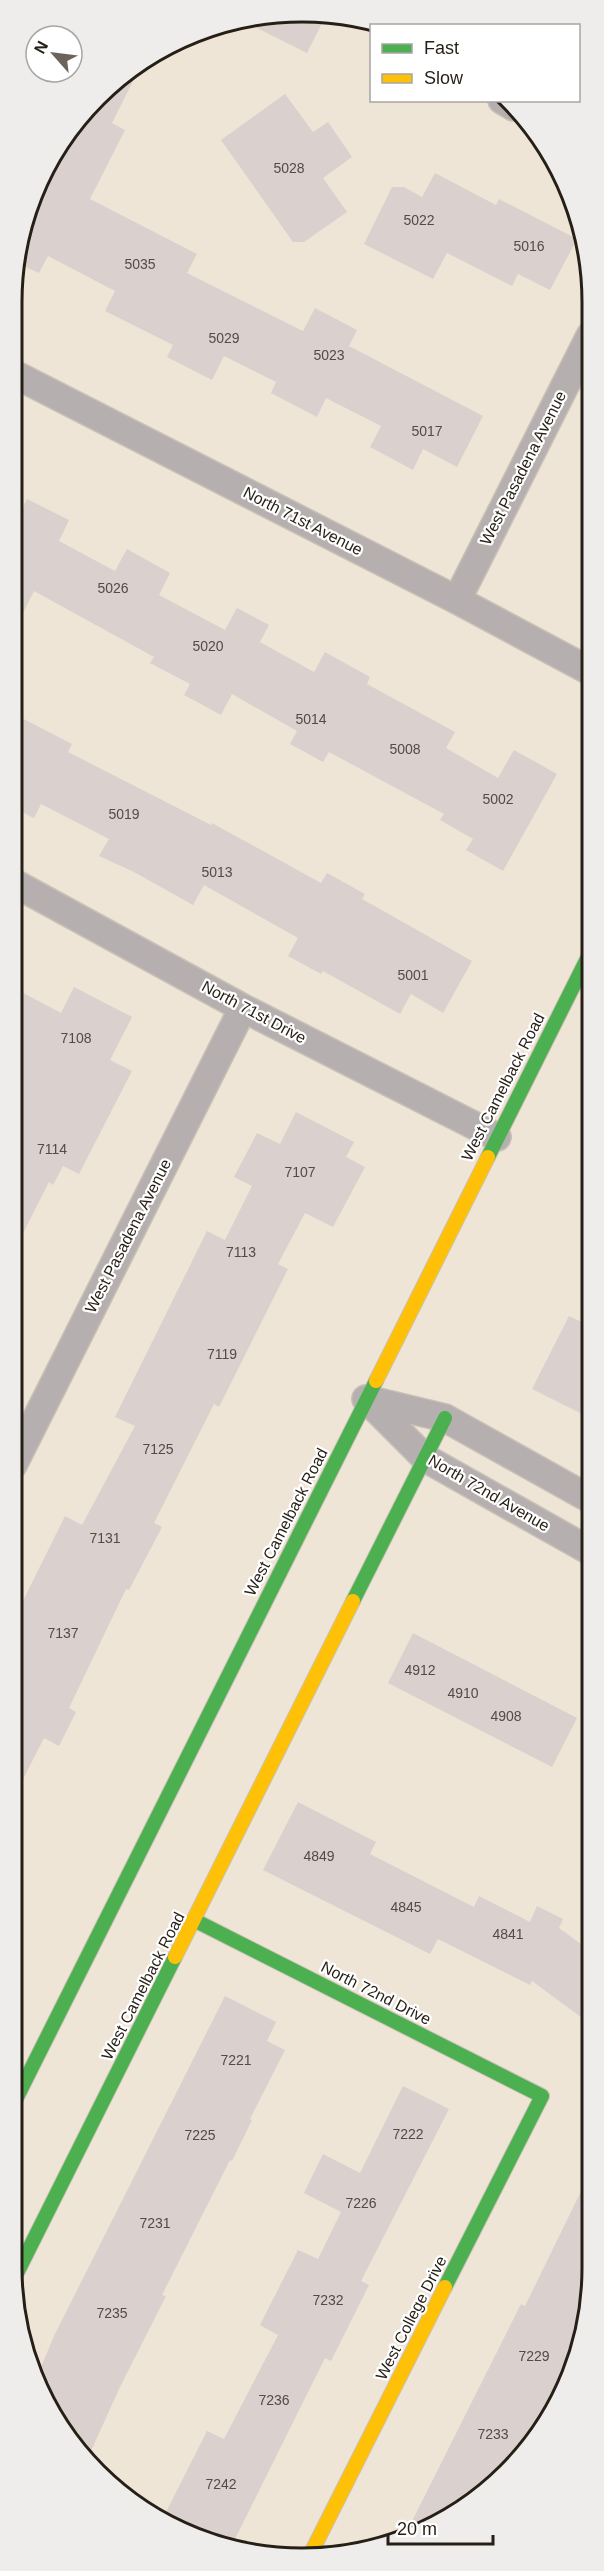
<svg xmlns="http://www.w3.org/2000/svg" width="604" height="2571" viewBox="0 0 604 2571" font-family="Arial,sans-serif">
  <rect width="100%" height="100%" fill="#efe5d7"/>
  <path fill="#dad0cd" d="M326,15L307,53L243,21L308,17Z
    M129,70L136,75L112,123L125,130L90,199L197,254L187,273L303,331L315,308L357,330L349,346L483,416L457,467L423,449L413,470L370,447L381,426L326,398L317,417L271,393L276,382L224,356L212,380L167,357L173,345L105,311L115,291L48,256L39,273L15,262L51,157Z
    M285,94L313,132L328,122L352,157L323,178L347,212L304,242H293L221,140Z
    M435,173L496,205L499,199L577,239L550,290L518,274L512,286L447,253L433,279L364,244L392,187H404L422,197Z
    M27,499L69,520L59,541L115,571L127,549L170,573L159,595L225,630L237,608L269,625L260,642L314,672L325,652L370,677L367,684L455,732L446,748L498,778L514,750L557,774L503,871L466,850L473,839L440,820L444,814L329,752L323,762L290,744L297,731L232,694L221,715L184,695L190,684L150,663L154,657L34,591L14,631V524Z
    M14,714L72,744L68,752L211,825L212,823L321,883L327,873L365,894L362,899L472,961L443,1013L411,994L400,1014L323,971L321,974L288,956L298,938L204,885L193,905L134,872L99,856L109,839L41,804L34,818L14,808Z
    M74,987L132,1017L110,1060L132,1071L79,1174L63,1166L53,1185L49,1182L13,1253L14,988L61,1013Z
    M296,1112L354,1142L346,1157L365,1167L333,1227L305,1213L278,1264L288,1269L219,1407L214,1404L154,1523L162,1527L129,1590L126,1589L69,1708L76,1712L59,1746L44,1738L13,1799V1621L65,1516L82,1525L135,1426L115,1417L207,1231L225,1240L252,1186L234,1177L257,1133L280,1144Z
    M569,1316L590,1326V1418L532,1389Z
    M413,1633L577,1718L552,1767L388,1683Z
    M298,1802L376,1842L370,1854L474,1907L479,1896L530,1922L537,1906L563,1919L559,1928L589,1950V2023L532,1981L530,1985L438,1939L430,1954L263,1870Z
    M225,1996L276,2022L267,2041L285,2050L250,2119L252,2120L232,2161L230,2160L162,2295L166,2296L120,2387L86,2462L35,2381L54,2336Z
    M403,2086L449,2109L361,2281L369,2285L331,2361L325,2358L232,2545L174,2529L162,2520L207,2431L224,2439L278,2335L260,2325L298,2250L318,2259L341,2212L304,2193L323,2154L360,2173Z
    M589,2175V2307L553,2414L543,2408L523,2448L479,2499L403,2539L521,2304L525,2306Z"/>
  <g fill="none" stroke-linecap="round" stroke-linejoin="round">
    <defs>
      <path id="street" d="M502,100L514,107
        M14,374L457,600L590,671
        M457,600L590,336
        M14,883L243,1008L497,1137
        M366,1399L425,1458L590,1551
        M366,1399L445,1418L590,1499
        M13,1465L243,1008"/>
      <path id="fast" d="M488,1157L590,953
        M353,1601L445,1418
        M194,1920L542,2096L445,2287
        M12,2107L376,1381
        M14,2279L175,1957"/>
      <path id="slow" d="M376,1381L488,1157
        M175,1957L353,1601
        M310,2555L445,2287"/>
    </defs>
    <use href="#street" stroke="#c9c1b6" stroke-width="30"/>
    <use href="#fast" stroke="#c9c1b6" stroke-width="16"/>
    <use href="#slow" stroke="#c9c1b6" stroke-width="16"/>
    <use href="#street" stroke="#b5b0af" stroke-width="27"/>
    <use href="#fast" stroke="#4caf50" stroke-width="14"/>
    <use href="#slow" stroke="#ffc107" stroke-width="14"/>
  </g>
  <g text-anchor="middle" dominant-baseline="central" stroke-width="4.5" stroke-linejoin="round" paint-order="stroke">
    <g font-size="14" fill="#534b44">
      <text x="289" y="168">5028</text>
      <text x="419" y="220">5022</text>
      <text x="529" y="246">5016</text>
      <text x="140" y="264">5035</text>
      <text x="224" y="338">5029</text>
      <text x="329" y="355">5023</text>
      <text x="427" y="431">5017</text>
      <text x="113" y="588">5026</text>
      <text x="208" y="646">5020</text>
      <text x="311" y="719">5014</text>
      <text x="405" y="749">5008</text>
      <text x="498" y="799">5002</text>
      <text x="124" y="814">5019</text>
      <text x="217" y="872">5013</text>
      <text x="413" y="975">5001</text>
      <text x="76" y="1038">7108</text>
      <text x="52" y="1149">7114</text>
      <text x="300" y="1172">7107</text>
      <text x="241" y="1252">7113</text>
      <text x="222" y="1354">7119</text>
      <text x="158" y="1449">7125</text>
      <text x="105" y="1538">7131</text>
      <text x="63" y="1633">7137</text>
      <text x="420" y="1670">4912</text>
      <text x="463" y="1693">4910</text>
      <text x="506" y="1716">4908</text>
      <text x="319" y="1856">4849</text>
      <text x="406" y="1907">4845</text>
      <text x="508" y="1934">4841</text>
      <text x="236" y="2060">7221</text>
      <text x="408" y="2134">7222</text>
      <text x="200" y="2135">7225</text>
      <text x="361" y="2203">7226</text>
      <text x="155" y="2223">7231</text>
      <text x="328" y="2300">7232</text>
      <text x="112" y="2313">7235</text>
      <text x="534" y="2356">7229</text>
      <text x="274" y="2400">7236</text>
      <text x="493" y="2434">7233</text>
      <text x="221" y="2484">7242</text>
    </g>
    <g font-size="16" fill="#261f16" stroke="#fff">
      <text transform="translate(523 468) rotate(-63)">West Pasadena Avenue</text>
      <text transform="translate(303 521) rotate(27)">North 71st Avenue</text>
      <text transform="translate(254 1012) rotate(28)">North 71st Drive</text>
      <text transform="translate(503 1087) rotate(-63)">West Camelback Road</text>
      <text transform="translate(128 1236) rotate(-63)">West Pasadena Avenue</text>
      <text transform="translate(489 1493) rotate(30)">North 72nd Avenue</text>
      <text transform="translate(286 1522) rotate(-63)">West Camelback Road</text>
      <text transform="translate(143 1986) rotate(-63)">West Camelback Road</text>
      <text transform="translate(376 1993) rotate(27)">North 72nd Drive</text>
      <text transform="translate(411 2318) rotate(-63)">West College Drive</text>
    </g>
  </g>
  <path d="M0 0H604V2571H0ZM302 22H302A280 280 0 0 1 582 302V2268A280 280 0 0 1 302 2548H302A280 280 0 0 1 22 2268V302A280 280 0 0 1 302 22Z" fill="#eeedec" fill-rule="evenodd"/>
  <path fill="none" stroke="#261f16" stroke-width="3" d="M302 22H302A280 280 0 0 1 582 302V2268A280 280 0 0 1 302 2548H302A280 280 0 0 1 22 2268V302A280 280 0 0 1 302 22Z"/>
  <rect x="370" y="24" width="210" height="78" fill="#ffffff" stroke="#a8a5a2" stroke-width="1.5"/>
  <rect x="382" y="44" width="30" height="9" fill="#4caf50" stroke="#a8a5a2" stroke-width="1.5"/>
  <text x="424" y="54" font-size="18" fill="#261f16">Fast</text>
  <rect x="382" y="74" width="30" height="9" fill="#ffc107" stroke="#a8a5a2" stroke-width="1.5"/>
  <text x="424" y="84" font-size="18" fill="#261f16">Slow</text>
  <g transform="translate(54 54) rotate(298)"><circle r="28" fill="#ffffff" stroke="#a8a5a2" stroke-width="1.5"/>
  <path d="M0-4.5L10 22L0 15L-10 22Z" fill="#6c645a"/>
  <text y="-9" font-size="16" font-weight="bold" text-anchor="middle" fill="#261f16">N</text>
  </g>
  <path d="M388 2535v9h105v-9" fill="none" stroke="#261f16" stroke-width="3"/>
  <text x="397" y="2535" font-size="18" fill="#261f16" stroke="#ffffff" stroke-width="4.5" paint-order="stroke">20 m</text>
</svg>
